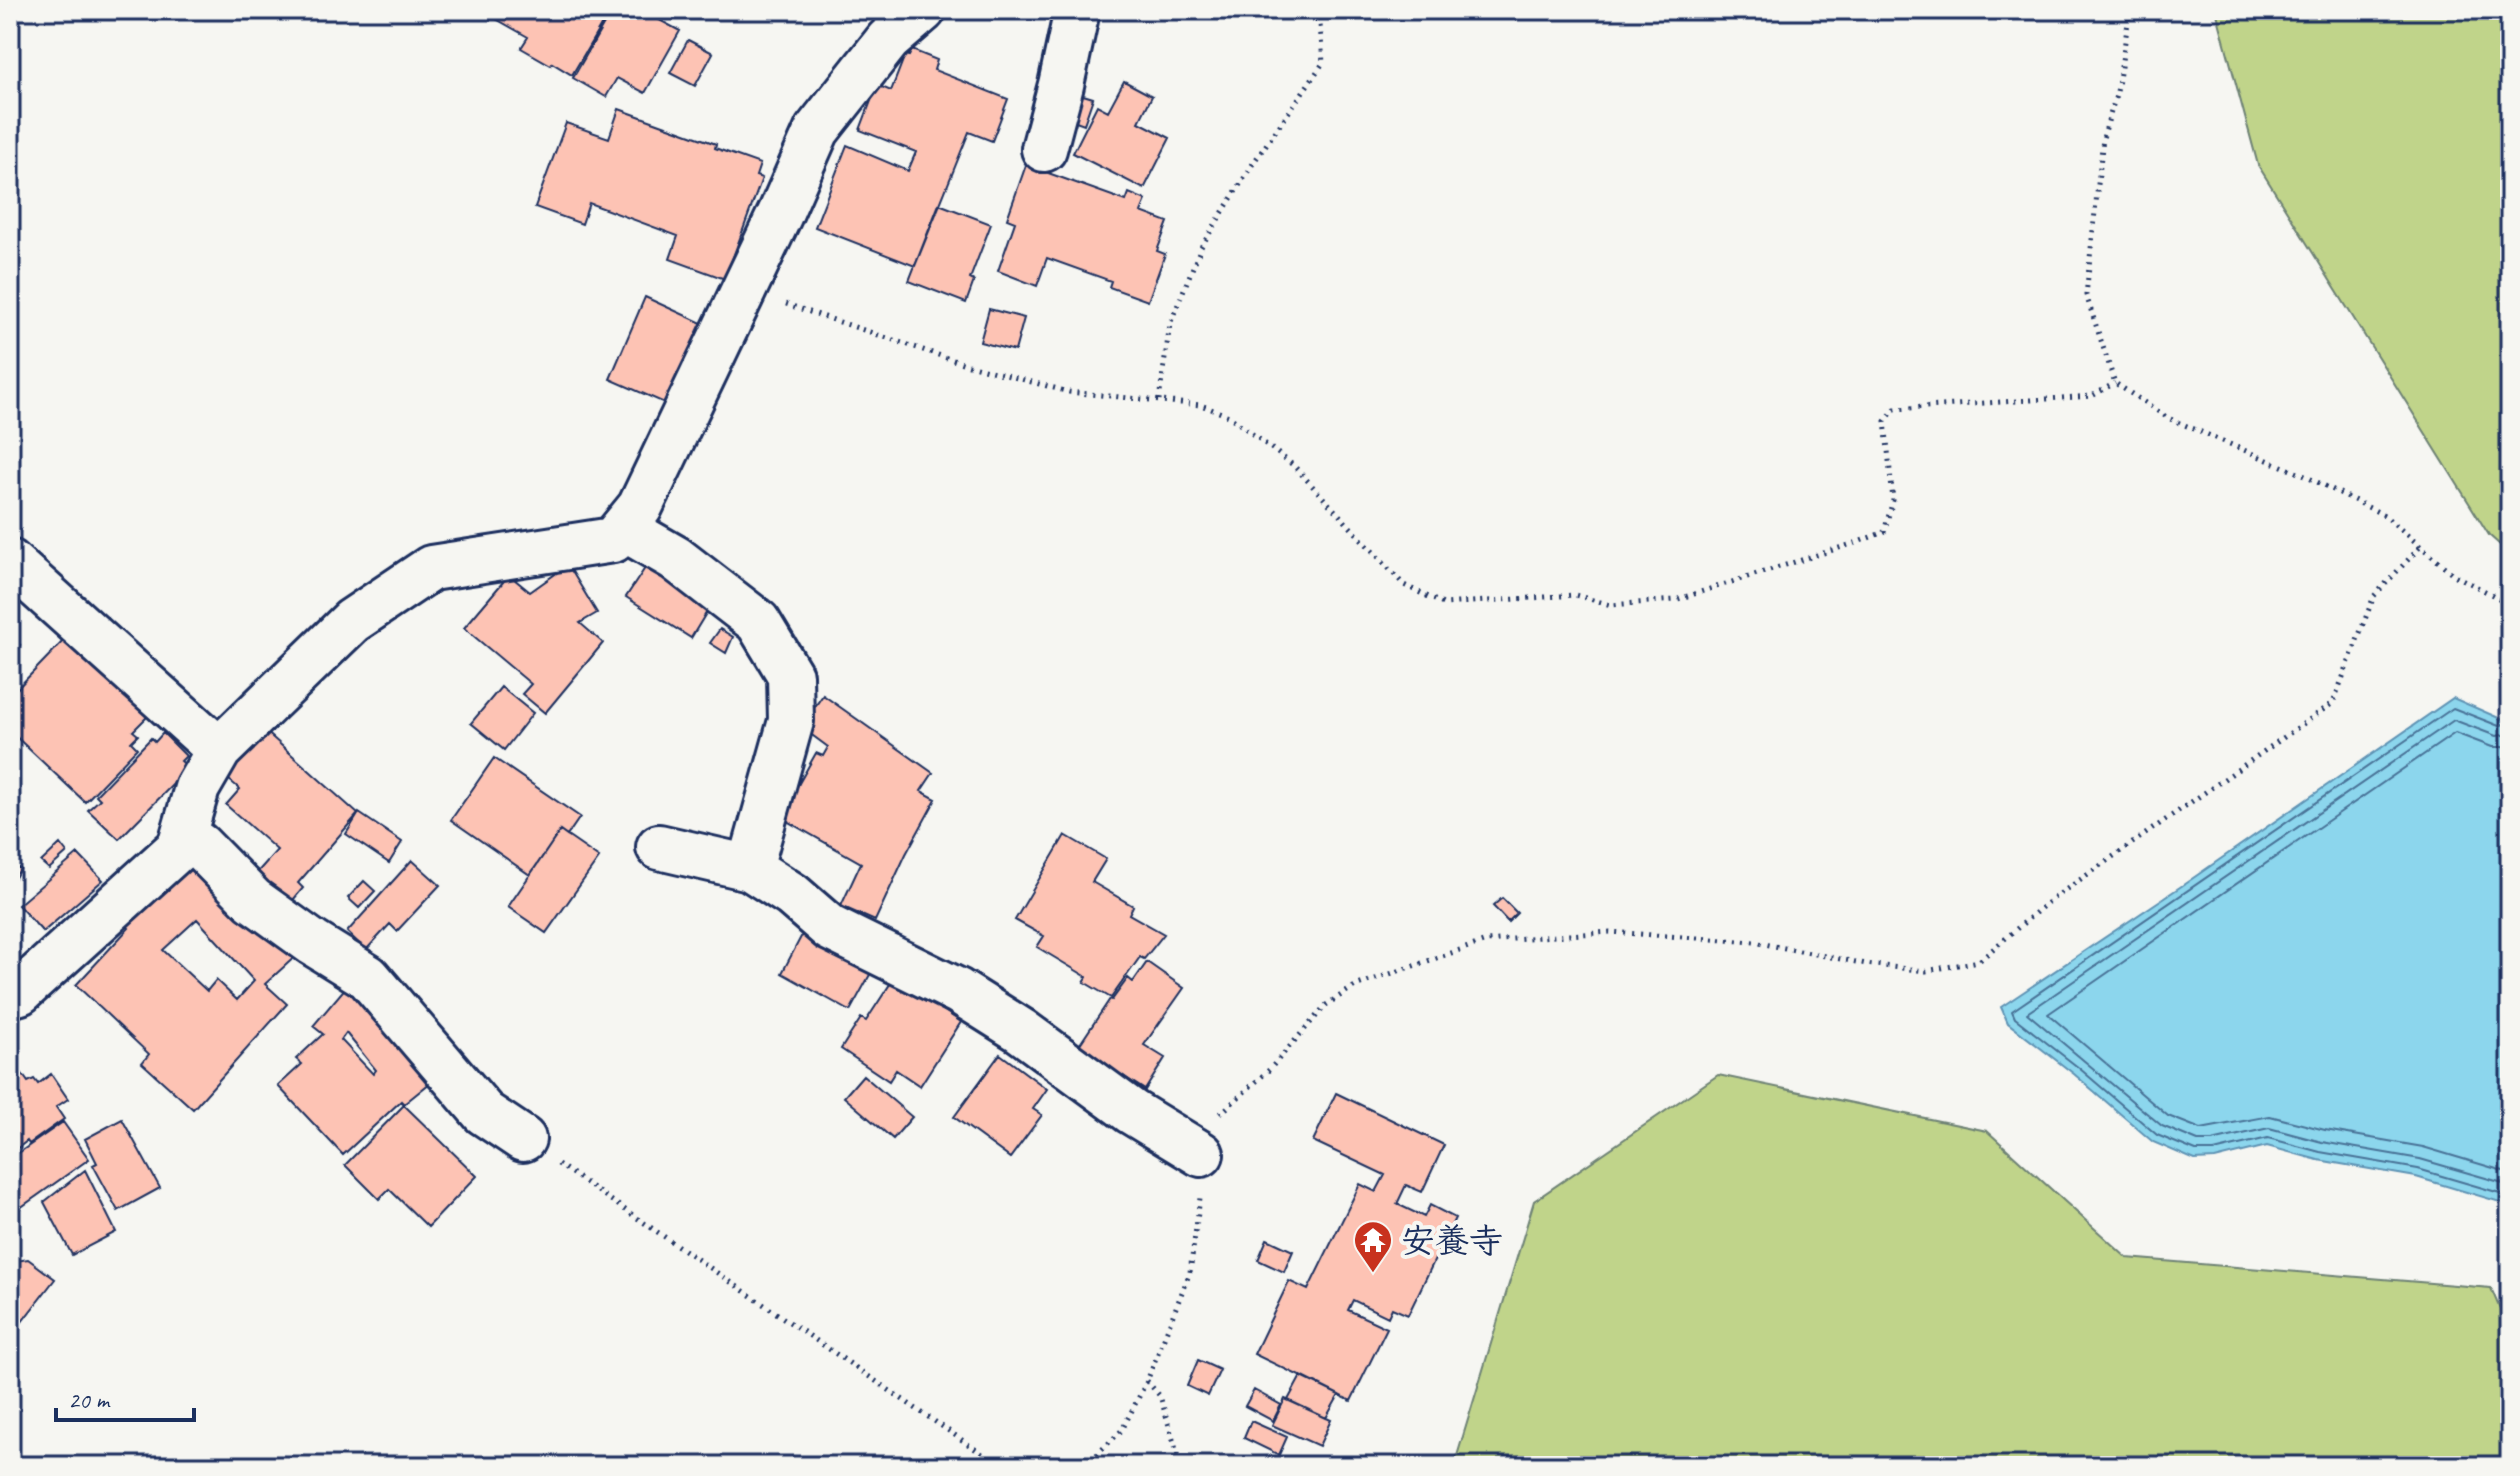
<svg xmlns="http://www.w3.org/2000/svg" width="2520" height="1476" viewBox="0 0 2520 1476" font-family="Caveat,'Klee One',sans-serif">
  <rect width="100%" height="100%" fill="#f6f6f2"/>
  <filter id="ink" filterUnits="userSpaceOnUse"><feTurbulence type="fractalNoise" baseFrequency=".0125" numOctaves="2"/><feDisplacementMap in="SourceGraphic" scale="16" xChannelSelector="R" yChannelSelector="G"/><feConvolveMatrix kernelMatrix="1 2 1 2 8 2 1 2 1" color-interpolation-filters="sRGB"/></filter>
  <g filter="url(#ink)">
    <path fill="#c0d48a" stroke="#6e8274" stroke-width="2" d="M2216,10H2510V554L2489,535L2258,165Z
      M1718,1075L1987,1131L2127,1258L2491,1288L2510,1333V1466H1454L1534,1201Z"/>
    <path fill="#8cd6ed" stroke="#5f93b4" stroke-width="2" d="M2453,698L2501,719L2510,708V1205L2416,1177L2318,1160L2267,1146L2215,1159L2195,1160L2153,1142L2074,1074L2008,1023L2001,1007L2183,885Z"/>
    <g fill="none" stroke-linecap="round" stroke-linejoin="round">
      <path stroke="#487297" stroke-width="2" d="M2510,721L2499,726L2453,708L2012,1011L2015,1018L2079,1068L2157,1135L2196,1151H2214L2268,1138L2320,1152L2418,1169L2510,1196
        M2510,734L2496,736L2454,720L2027,1013L2162,1126L2198,1141H2212L2269,1128L2322,1142L2420,1159L2510,1185
        M2510,747H2492L2455,733L2048,1014L2168,1116L2201,1129L2270,1116L2325,1130L2423,1147L2510,1173"/>
    </g>
    <path fill="#fdc3b4" stroke="#1b2f5e" stroke-width="2" fill-rule="evenodd" d="M610,10L572,75L552,63L551,65L521,48L528,37L482,11Z
      M612,10H641L680,31L645,93L617,78L606,97L573,78Z
      M688,40L713,53L695,86L670,73Z
      M912,50L937,60L934,70L1008,99L992,141L969,132L915,266L815,227L847,145L908,171L916,152L860,130L877,85L891,91L905,55L909,56Z
      M1124,81L1152,96L1139,122L1170,138L1144,189L1073,153L1097,105L1108,111Z
      M1070,91L1093,98L1084,124L1062,116Z
      M619,109L716,144L715,148L760,164L756,176L762,178L725,279L670,259L678,236L589,203L582,224L535,207L566,123L609,138Z
      M1026,165L1126,201L1129,193L1146,200L1141,212L1168,222L1157,251L1165,254L1148,301L1109,287L1111,281L1047,258L1037,286L998,271L1015,222L1007,219Z
      M939,204L991,224L970,279L974,281L966,303L909,281Z
      M645,297L704,324L669,405L610,379Z
      M989,309L1024,318L1015,351L980,342Z
      M568,565L597,613L580,623L603,643L545,713L522,694L531,684L464,628L509,575L530,592Z
      M647,565L711,605L691,638L626,597Z
      M720,629L733,637L726,653L710,643Z
      M10,637L20,645L10,658Z
      M67,637L149,715L133,731L138,735L131,742L137,748L85,802L10,731V696Z
      M501,687L533,713L504,750L471,723Z
      M823,695L933,773L921,791L936,799L906,854L875,921L841,906L861,863L780,817L816,753L823,756L828,747L801,727Z
      M263,729L358,814L298,883L303,888L289,905L255,875L277,850L226,805L240,789L223,775Z
      M163,733L186,756L181,761L189,768L119,839L88,810L100,799L96,795L151,738L155,742Z
      M494,758L580,817L567,836L560,831L530,875L451,820Z
      M359,813L402,842L389,863L346,834Z
      M560,831L599,858L546,933L508,907Z
      M1065,835L1106,859L1092,882L1133,906L1129,914L1164,934L1144,959L1140,957L1111,998L1084,982L1087,977L1037,947L1044,936L1015,920Z
      M60,844L67,853L49,869L41,862Z
      M194,851L297,955L265,984L287,1004L193,1109L142,1063L149,1054L76,985L129,928L121,919ZM197,919L254,981L237,1000L216,980L207,991L163,950Z
      M78,854L103,880L43,932L18,905Z
      M412,860L440,885L397,931L390,924L366,950L347,932Z
      M10,863L20,869L10,886Z
      M364,881L375,891L359,908L348,898Z
      M1502,898L1517,913L1508,922L1493,906Z
      M803,933L872,971L850,1011L782,973Z
      M1147,962L1184,988L1144,1045L1165,1058L1145,1090L1078,1047L1110,999L1112,1000L1128,978L1133,982Z
      M894,978L961,1022L920,1086L896,1070L889,1081L841,1049L861,1018L866,1021Z
      M352,980L436,1078L404,1104L401,1101L343,1155L278,1086L302,1064L296,1059L323,1034L313,1026ZM346,1033L376,1070L373,1074L341,1040Z
      M1000,1054L1047,1089L1033,1109L1042,1115L1010,1158L954,1117Z
      M10,1057L28,1082L34,1079L38,1084L51,1074L68,1099L56,1107L64,1119L29,1144L27,1141L10,1154Z
      M863,1075L912,1117L893,1139L844,1097Z
      M1336,1093L1444,1145L1422,1192L1406,1185L1397,1204L1424,1217L1430,1205L1455,1218L1408,1315L1392,1308L1388,1317L1353,1300L1348,1310L1387,1328L1351,1401L1254,1354L1289,1281L1308,1290L1360,1184L1376,1192L1385,1175L1313,1141Z
      M404,1105L477,1176L428,1227L389,1189L379,1199L345,1165Z
      M122,1119L160,1188L118,1211L93,1165L97,1163L85,1139Z
      M63,1122L89,1159L10,1215V1159Z
      M85,1170L116,1232L72,1255L44,1202Z
      M1267,1239L1293,1251L1284,1272L1258,1260Z
      M28,1259L55,1279L14,1332L10,1329V1262Z
      M1198,1360L1220,1370L1208,1396L1187,1386Z
      M1301,1376L1339,1395L1326,1418L1288,1400Z
      M1254,1390L1281,1405L1273,1421L1245,1406Z
      M1285,1399L1331,1420L1319,1446L1272,1425Z
      M1251,1421L1287,1437L1279,1455L1244,1438Z"/>
    <g fill="none" stroke-linecap="round" stroke-linejoin="round">
      <defs>
        <path id="minor" d="M1044,149L1061,85L1077,10
          M623,528L675,558L758,622L790,675L791,721L750,868
          M10,562L219,750
          M182,840L199,845L253,900L313,943L368,977L484,1113L523,1139
          M659,847L750,868L792,895L830,928L958,991L1020,1030L1132,1112L1201,1154
          M10,995L20,992L180,847L197,788L219,750L352,621L431,568L613,540L640,507L780,214L817,130L888,40L923,10"/>
      </defs>
      <use href="#minor" stroke="#1b2f5e" stroke-width="50"/>
      <path stroke="#1b2f5e" stroke-width="5" stroke-dasharray="2 6" stroke-linecap="butt" d="M2130,10L2117,92L2103,138L2086,295L2115,383L2168,418L2303,475L2384,515L2454,575L2510,604
        M786,304L965,364L1069,392L1201,405L1229,416L1293,465L1404,585L1443,604L1575,595L1611,605L1675,600L1858,542L1884,532L1893,500L1885,421L1895,409L2092,396L2115,383
        M1159,400L1170,324L1201,247L1254,162L1323,63L1320,24L1306,10
        M1220,1114L1270,1069L1326,1005L1355,986L1486,941L1610,932L1754,942L1866,964L1926,971L1979,961L2048,902L2333,703L2374,596L2421,546
        M558,1164L1000,1466
        M1147,1381L1160,1396L1181,1466
        M1085,1466L1122,1430L1147,1381L1190,1272L1200,1198"/>
      <use href="#minor" stroke="#f6f6f2" stroke-width="44"/>
    </g>
  </g>
  <defs>
    <symbol id="temple-pin" viewBox="-11 -11 22 30"><path d="M0 17L-7.5 6A9.5 9.5 0 1 1 7.5 6Z" fill="#c8321e" stroke="#f6f6f2"/><path d="M0-6L5-2H3V0L6.5 2.5H4V6H1.5V3h-3V6H-4V2.5H-6.5L-3 0V-2H-5Z" fill="#fff"/></symbol>
  </defs>
  <g fill-rule="evenodd">
    <use href="#temple-pin" x="1351" y="1218" width="44" height="60"/>
  </g>
  <g text-anchor="middle" dominant-baseline="central" stroke-width="8" stroke-linejoin="round" paint-order="stroke">
    <g font-size="34" font-weight="bold" fill="#1b2f5e" stroke="#f6f6f2" text-anchor="start">
      <text x="1401" y="1240">安養寺</text>
    </g>
  </g>
  <rect width="2520" height="1476" fill="none" stroke="#f6f6f2" stroke-width="40"/>
  <rect x="20" y="20" width="2480" height="1436" fill="none" stroke="#1b2f5e" stroke-width="3" filter="url(#ink)"/>
  <path d="M56 1408v12h138v-12" fill="none" stroke="#1b2f5e" stroke-width="4"/>
  <text x="68" y="1408" font-size="24" fill="#1b2f5e" stroke="#f6f6f2" stroke-width="6" paint-order="stroke">20 m</text>
</svg>
